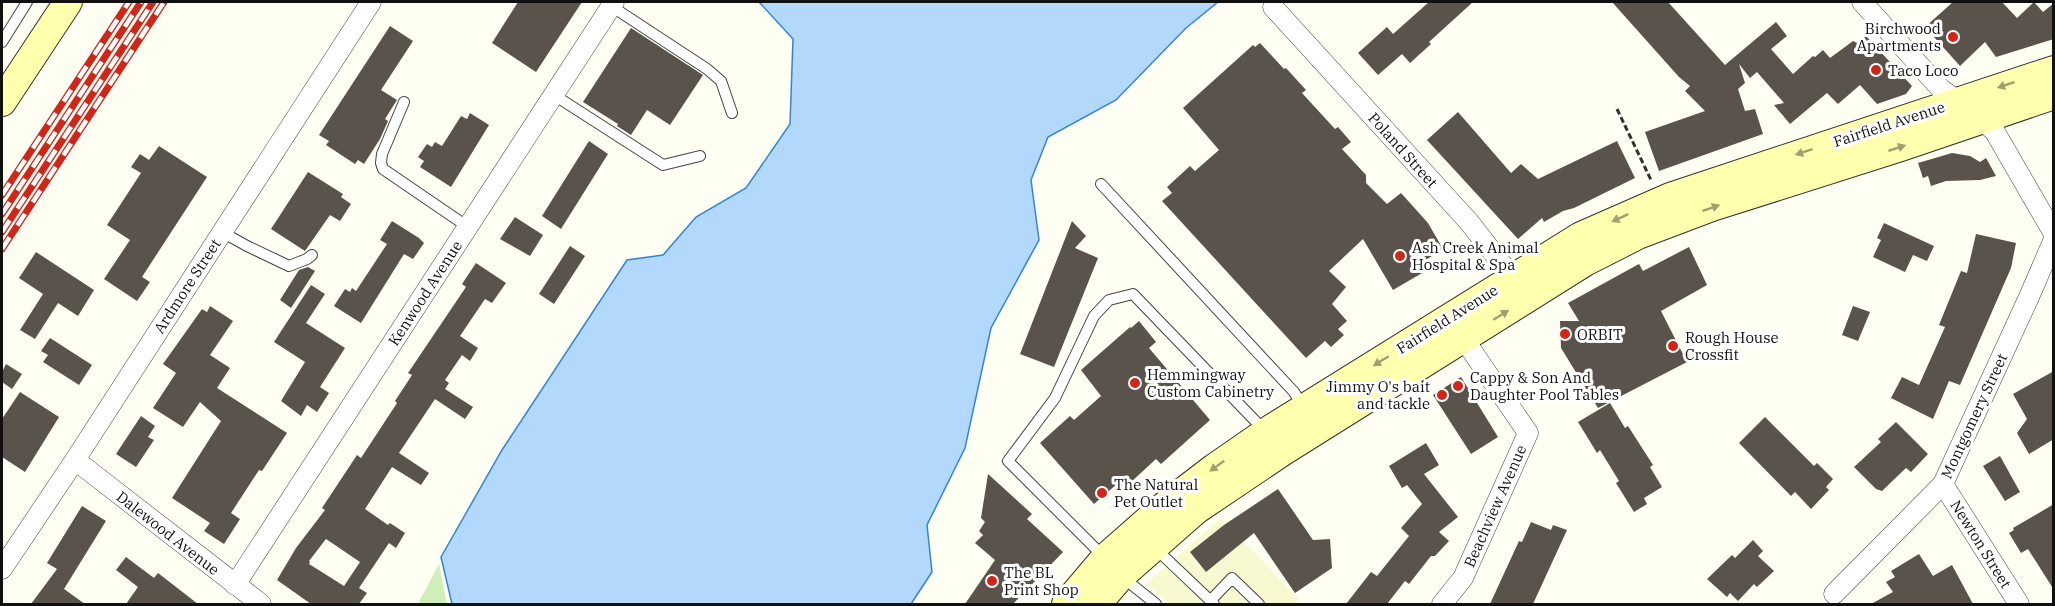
<svg xmlns="http://www.w3.org/2000/svg" width="2055" height="606" viewBox="0 0 2055 606" font-family="'IBM Plex Serif',serif">
  <rect width="100%" height="100%" fill="#fffef3"/>
  <path fill="#f8f9d0" d="M1221,518L1299,599L1295,604H1170L1146,584Z"/>
  <path fill="#ceefb8" d="M439,564L447,604H418Z"/>
  <path fill="#b2d8fc" stroke="#3284db" stroke-width="1.5" d="M759,2H1218L1186,28L1116,100L1048,137L1031,180L1039,240L991,328L965,448L927,525L932,572L911,604H452L441,557L502,450L627,260L663,255L696,217L746,188L790,124L793,39Z"/>
  <path fill="#5a534b" fill-rule="evenodd" d="M518,2H582L536,72L492,43Z
    M1429,2H1473L1429,42L1431,44L1410,63L1402,54L1378,75L1358,53L1387,27L1393,34Z
    M1612,2H1668L1725,65L1776,22L1787,36L1771,49L1793,74L1813,56L1815,57L1823,50L1830,58L1853,41L1857,43L1866,36L1912,86L1906,94L1877,104L1860,85L1838,104L1827,93L1790,124L1774,105L1784,103L1757,72L1750,78L1739,64L1745,83L1738,89L1745,111L1755,109L1763,134L1659,171L1645,132L1705,111L1685,91L1690,86L1679,77Z
    M1953,2H2002L2017,18L2034,2L2043,12L2054,3V39L1996,57L1985,42L1960,66L1925,27Z
    M390,26L413,41L381,90L397,100L385,119L388,121L380,139L364,164L358,160L355,164L326,145L329,141L319,135Z
    M631,28L703,75L670,125L647,110L631,135L617,126L618,124L583,102Z
    M1260,43L1284,69L1286,68L1306,90L1302,93L1335,129L1338,127L1351,142L1342,149L1366,175V183L1387,204L1401,193L1428,223L1443,249L1424,261L1429,269L1393,290L1363,239L1329,271L1346,287L1332,304L1347,321L1338,329L1344,335L1331,347L1325,341L1306,358L1162,201L1172,193L1167,187L1190,166L1195,171L1219,150L1183,108L1253,45L1255,47Z
    M1458,112L1511,173L1521,164L1538,179L1617,141L1635,178L1574,208L1563,211L1544,222L1542,218L1518,239L1427,140Z
    M470,113L489,125L451,187L420,167L424,161L418,157L427,144L432,147L435,142L442,146L461,116L467,119Z
    M589,141L608,154L561,229L542,216Z
    M159,146L207,177L142,277L150,282L137,301L104,279L130,240L107,225L141,173L131,167L140,154L149,160Z
    M1952,153L1970,156L1980,162L1986,158L1996,176L1980,180L1946,181L1931,186L1928,176L1923,178L1918,163Z
    M308,172L343,194L341,197L351,204L340,221L330,215L305,251L271,229Z
    M515,217L543,235L530,256L500,239Z
    M392,221L419,238L424,243L413,259L404,254L361,323L334,306L345,289L350,292L352,288L356,291L387,244L380,240Z
    M1072,221L1086,236L1075,248L1098,258L1054,367L1020,354Z
    M1884,223L1934,246L1927,261L1913,255L1905,272L1873,257L1881,240L1877,238Z
    M1976,234L2016,243L2011,268L1960,385L1949,381L1933,419L1891,398L1902,377L1919,385L1945,327L1939,325L1961,271L1967,273Z
    M570,246L585,256L554,304L539,294Z
    M1689,247L1707,285L1661,311L1687,362L1598,408L1561,348L1560,321H1579L1568,303L1639,264L1643,271Z
    M36,252L94,290L78,316L58,303L35,339L20,330L43,294L19,278Z
    M476,263L506,283L492,303L485,299L460,336L478,348L470,361L462,355L445,380L449,383L445,389L473,407L465,419L435,399L399,453L429,473L421,485L392,467L365,509L388,525L390,523L405,533L396,548L389,543L359,588L367,593L359,604H311L277,580L296,548L325,510L322,508L357,455L361,458L397,403L395,401L412,375L408,373L466,287L462,284ZM326,539L360,562L344,586L309,564L310,562L309,561Z
    M308,267L315,271L291,308L280,300L299,270Z
    M311,285L325,294L306,323L345,348L320,387L329,393L317,412L307,405L301,416L281,401L305,362L274,342Z
    M210,306L233,321L210,355L230,368L217,388L287,433L262,471L259,470L233,510L231,513L240,519L224,544L204,531L210,523L172,498L221,421L200,402L183,427L153,408L176,373L163,364L202,309L207,312Z
    M1853,306L1870,312L1858,341L1842,335Z
    M1139,321L1156,342L1149,348L1210,420L1161,464L1156,459L1130,483L1125,477L1094,504L1040,443L1070,416L1074,420L1101,396L1081,370L1130,327L1131,328Z
    M50,338L92,365L79,385L43,362L48,355L41,351Z
    M6,364L22,374L12,389L2,382V372Z
    M2054,371V439L2029,454L2017,433L2027,419L2013,394Z
    M1461,377L1498,437L1471,454L1433,395Z
    M20,392L59,417L25,472L2,457V419Z
    M1610,403L1625,428L1628,426L1653,465L1650,467L1662,487L1644,498L1647,504L1634,512L1616,483L1619,481L1600,450L1597,453L1578,422Z
    M141,416L155,426L148,437L154,440L136,467L116,454Z
    M1765,417L1814,466L1817,463L1833,479L1826,487L1829,490L1811,509L1795,492L1791,496L1739,443Z
    M1896,422L1928,454L1911,472L1906,468L1882,491L1876,489L1854,467L1881,442L1878,439Z
    M1426,443L1439,465L1424,474L1458,517L1439,532L1449,541L1435,556H1431L1409,584L1405,581L1387,604H1346L1371,572L1377,576L1409,536L1401,528L1422,504L1407,485L1402,488L1389,466Z
    M2000,456L2020,492L2005,501L1983,466Z
    M988,474L1032,514L1027,519L1063,552L1013,604H965L995,560L975,543L983,535L979,531L985,522L981,518Z
    M1278,489L1313,540L1330,539L1332,568L1295,593L1254,533L1206,572L1190,552L1224,525Z
    M2054,504V590L2028,549L2021,553L2009,533L2014,530L2013,528Z
    M82,506L106,521L64,589L85,604H31L57,569L47,563Z
    M1531,522L1551,530L1553,525L1567,530L1533,604H1490L1519,541L1522,542Z
    M1753,540L1763,551L1758,556L1774,571L1757,587L1754,584L1738,601L1730,593L1727,597L1707,579L1732,555L1735,558Z
    M1919,554L1933,576L1952,565L1973,604H1871L1893,592L1886,582L1895,577L1891,571Z
    M126,557L154,578L158,573L198,604H126L138,587L116,570Z"/>
  <g fill="none" stroke-linecap="round" stroke-linejoin="round">
    <defs>
      <path id="lane" d="M611,6L707,69L721,81L732,113
        M2,42L27,2
        M554,95L663,165L700,156
        M404,102L382,154L381,163L383,169L468,227
        M1101,184L1294,392L1304,408
        M222,232L247,246L289,266L307,259L312,255
        M1154,547L1214,604
        M1105,558L1008,461L1055,398L1094,316L1109,300L1133,294L1264,430
        M1121,576L1156,604
        M1210,601L1232,578L1259,604"/>
      <path id="street" d="M1862,2L1941,89L1982,119L1995,132L2054,234
        M1273,7L1469,222L1519,286
        M75,460L261,604
        M1943,484L2019,604
        M2,569L75,460L371,2
        M235,585L614,2
        M1834,594L1943,484L2029,297L2054,239
        M1442,604L1463,578L1528,433L1457,329"/>
      <path id="secondary" d="M2,102L68,2
        M1066,604L1105,558L1163,507L1214,468L1266,432L1581,236L1670,197L2054,70
        M1097,604L1121,576L1196,510L1282,452L1585,262L1638,235L1712,207L1901,147L2054,95"/>
    </defs>
    <use href="#lane" stroke="#434343" stroke-width="12"/>
    <use href="#street" stroke="#434343" stroke-width="21"/>
    <use href="#secondary" stroke="#323232" stroke-width="30"/>
    <path stroke="#323232" stroke-width="3" stroke-dasharray="6 3" stroke-linecap="butt" d="M1617,109L1651,180"/>
    <use href="#lane" stroke="#fff" stroke-width="10"/>
    <use href="#street" stroke="#fff" stroke-width="20"/>
    <use href="#secondary" stroke="#ffffae" stroke-width="28"/>
    <defs>
      <path id="rail" d="M2,195L129,2
        M2,214L141,2
        M2,232L153,2
        M2,249L164,2"/>
    </defs>
    <use href="#rail" stroke="#d02519" stroke-width="7"/>
    <use href="#rail" stroke="#fff" stroke-width="4.5" stroke-dasharray="14" stroke-linecap="butt"/>
  </g>
  <defs><path id="oneway-solid" d="M-6-.8H1V-3.2L6.5 0L1 3.2V.8H-6Z" transform="scale(1.5)"/></defs>
  <g fill="#9f9f6f">
    <use href="#oneway-solid" transform="translate(2006 85) rotate(162)"/>
    <use href="#oneway-solid" transform="translate(1897 148) rotate(-18)"/>
    <use href="#oneway-solid" transform="translate(1804 152) rotate(162)"/>
    <use href="#oneway-solid" transform="translate(1711 208) rotate(-19)"/>
    <use href="#oneway-solid" transform="translate(1620 218) rotate(155)"/>
    <use href="#oneway-solid" transform="translate(1501 315) rotate(-32)"/>
    <use href="#oneway-solid" transform="translate(1381 361) rotate(148)"/>
    <use href="#oneway-solid" transform="translate(1217 466) rotate(144)"/>
  </g>
  <g fill="#d02519" stroke="#fff" stroke-width="2">
    <circle cx="1953" cy="37" r="6"/>
    <circle cx="1876" cy="70" r="6"/>
    <circle cx="1400" cy="256" r="6"/>
    <circle cx="1565" cy="334" r="6"/>
    <circle cx="1673" cy="346" r="6"/>
    <circle cx="1135" cy="383" r="6"/>
    <circle cx="1458" cy="386" r="6"/>
    <circle cx="1442" cy="395" r="6"/>
    <circle cx="1102" cy="493" r="6"/>
    <circle cx="992" cy="581" r="6"/>
  </g>
  <g text-anchor="middle" dominant-baseline="central" stroke-width="6" stroke-linejoin="round" paint-order="stroke">
    <g font-size="15" fill="#101010" stroke="#fff" text-anchor="start">
      <text x="1941" y="28" text-anchor="end">Birchwood<tspan x="1941" dy="17">Apartments</tspan></text>
      <text x="1888" y="70">Taco Loco</text>
      <text x="1412" y="247">Ash Creek Animal<tspan x="1412" dy="17">Hospital &amp; Spa</tspan></text>
      <text x="1577" y="334">ORBIT</text>
      <text x="1685" y="337">Rough House<tspan x="1685" dy="17">Crossfit</tspan></text>
      <text x="1147" y="374">Hemmingway<tspan x="1147" dy="17">Custom Cabinetry</tspan></text>
      <text x="1470" y="377">Cappy &amp; Son And<tspan x="1470" dy="17">Daughter Pool Tables</tspan></text>
      <text x="1430" y="386" text-anchor="end">Jimmy O's bait<tspan x="1430" dy="17">and tackle</tspan></text>
      <text x="1114" y="484">The Natural<tspan x="1114" dy="17">Pet Outlet</tspan></text>
      <text x="1004" y="572">The BL<tspan x="1004" dy="17">Print Shop</tspan></text>
    </g>
    <g font-size="15" fill="#101010" stroke="#fff">
      <text transform="translate(1889 124) rotate(-18)">Fairfield Avenue</text>
      <text transform="translate(1403 150) rotate(48)">Poland Street</text>
      <text transform="translate(187 286) rotate(-57)">Ardmore Street</text>
      <text transform="translate(425 293) rotate(-57)">Kenwood Avenue</text>
      <text transform="translate(1447 319) rotate(-32)">Fairfield Avenue</text>
      <text transform="translate(1974 416) rotate(-65)">Montgomery Street</text>
      <text transform="translate(1495 506) rotate(-66)">Beachview Avenue</text>
      <text transform="translate(168 533) rotate(38)">Dalewood Avenue</text>
      <text transform="translate(1981 544) rotate(58)">Newton Street</text>
    </g>
  </g>
  <rect width="2055" height="606" fill="none" stroke="#101010" stroke-width="6"/>
</svg>
